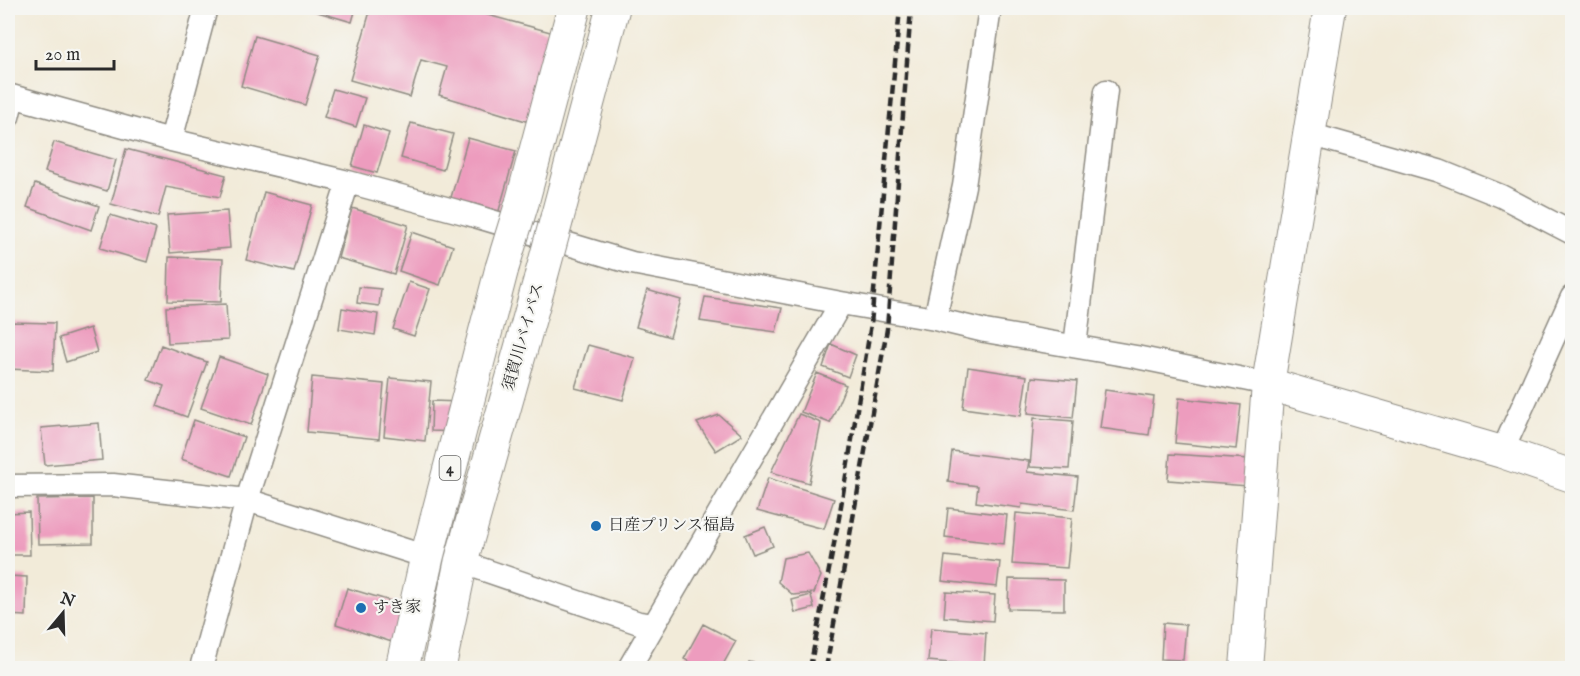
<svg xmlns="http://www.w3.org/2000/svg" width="1580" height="676" viewBox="0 0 1580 676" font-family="'IM FELL English','Noto Serif JP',serif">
  <rect width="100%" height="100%" fill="#f6f6f2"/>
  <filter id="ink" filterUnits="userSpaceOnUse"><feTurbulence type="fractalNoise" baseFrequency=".0167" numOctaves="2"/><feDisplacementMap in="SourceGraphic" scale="12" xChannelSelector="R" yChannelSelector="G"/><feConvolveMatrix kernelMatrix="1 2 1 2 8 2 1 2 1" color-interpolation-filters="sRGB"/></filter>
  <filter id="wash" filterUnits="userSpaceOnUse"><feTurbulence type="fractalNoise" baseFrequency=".008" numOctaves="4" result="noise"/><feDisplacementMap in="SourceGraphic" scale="24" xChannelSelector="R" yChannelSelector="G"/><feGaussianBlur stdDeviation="1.35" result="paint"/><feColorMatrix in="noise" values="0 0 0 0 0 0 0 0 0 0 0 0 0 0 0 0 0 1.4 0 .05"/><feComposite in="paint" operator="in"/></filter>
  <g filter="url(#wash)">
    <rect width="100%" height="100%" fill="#f2ebd9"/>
    <g id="blocks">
      <path fill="#ed9cbe" d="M304,8H356L352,22Z
        M371,8H462L554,33L529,122L439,95L447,67L421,60L410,97L350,80Z
        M255,36L320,55L305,105L241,86Z
        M333,89L365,98L356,127L324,117Z
        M411,123L453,134L443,170L401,158Z
        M364,125L389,133L377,173L352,166Z
        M468,138L516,151L498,214L450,201Z
        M54,142L116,160L107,191L45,172Z
        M126,149L226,175L220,197L166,187L158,217L111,204Z
        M35,184L99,206L91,230L27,207Z
        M264,192L312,205L294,272L246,260Z
        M352,208L408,225L394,274L338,258Z
        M227,211L230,248L170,253L167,215Z
        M110,215L156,229L147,262L100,248Z
        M412,232L453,246L440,285L399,271Z
        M169,257L223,259L221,302L168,301Z
        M409,282L430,289L414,336L393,329Z
        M359,287L381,289L379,306L357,303Z
        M647,290L681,300L670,337L636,327Z
        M705,297L782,308L776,332L700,321Z
        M226,304L228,340L168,343L166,307Z
        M342,308L378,314L375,335L339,329Z
        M8,322L55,323L53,371L8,369Z
        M90,328L97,352L66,362L59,338Z
        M831,344L856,355L848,377L823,367Z
        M161,345L207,362L187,417L157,406L164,386L148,380Z
        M588,345L635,358L623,400L575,388Z
        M219,357L268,374L251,425L201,408Z
        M968,367L1027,376L1021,416L963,408Z
        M817,373L846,385L830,423L801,412Z
        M312,377L384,384L379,439L307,432Z
        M1032,377L1077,381L1073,418L1028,413Z
        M390,378L431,382L425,441L384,436Z
        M1105,390L1154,397L1149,435L1100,428Z
        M1179,398L1241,405L1236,449L1175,443Z
        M432,401L461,402L460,432L431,431Z
        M799,414L821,423L809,483L771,472Z
        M719,415L742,435L716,451L697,423Z
        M1034,418L1073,421L1069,469L1030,467Z
        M194,420L244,437L231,476L181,459Z
        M99,423L102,460L45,465L41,428Z
        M952,451L1029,461L1027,472L1078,477L1074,510L1022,504L1021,508L976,502L978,486L948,482Z
        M1170,454L1250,459L1248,486L1168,480Z
        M768,478L834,499L824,529L757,511Z
        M93,498V543L38,544L37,499Z
        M948,508L1007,515L1004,544L945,537Z
        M29,512L30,555H8V513Z
        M1016,513L1072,518L1067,568L1012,564Z
        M765,527L773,546L753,554L745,535Z
        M808,553L821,576L814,593L793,595L778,582L783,558Z
        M945,556L1000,562L997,587L942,581Z
        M8,576L27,577L26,616L8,615Z
        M1009,579L1064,580V610L1008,609Z
        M347,588L407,606L395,643L336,624Z
        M946,592L995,595L993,621L944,617Z
        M811,595L814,608L795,613L792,600Z
        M1163,623L1186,625L1183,660L1161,659Z
        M703,624L736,641L721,668H702L684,659Z
        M931,628L986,633L984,666L928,661Z
        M749,662L776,668H748Z
        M1163,662L1223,665V668H1162Z"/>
    </g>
  </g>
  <g filter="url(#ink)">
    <use href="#blocks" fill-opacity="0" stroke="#8e8b82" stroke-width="1.5"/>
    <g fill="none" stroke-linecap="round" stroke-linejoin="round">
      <defs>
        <path id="street" d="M8,95L171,140L348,182L468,214L632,263L841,303L935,319L985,331L1136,357L1268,384
          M8,117L13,97
          M1309,134L1439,171L1501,196L1572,233
          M171,140L206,8
          M935,319L964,186L990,8
          M1075,346L1106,91
          M1502,452L1572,297
          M8,486L113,485L247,500L427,557
          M461,562L639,623L654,625
          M201,668L247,500L348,182
          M629,668L841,303"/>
        <path id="secondary" d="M1268,384L1502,452L1572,476
          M1246,668L1268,384L1330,8"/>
        <path id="highway" d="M522,203L574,8
          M557,218L613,8
          M402,668L427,557L502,268
          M439,668L461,562L541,277"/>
      </defs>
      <use href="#street" stroke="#8e8b82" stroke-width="25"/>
      <use href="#secondary" stroke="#8e8b82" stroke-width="34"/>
      <use href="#highway" stroke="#8e8b82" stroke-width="35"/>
      <use href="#street" stroke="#fff" stroke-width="22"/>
      <use href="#secondary" stroke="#fff" stroke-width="32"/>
      <use href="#highway" stroke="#fff" stroke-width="33"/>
      <path stroke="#2b2b2b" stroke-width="4.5" stroke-dasharray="9 4.5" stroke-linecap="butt" d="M810,668L839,518L871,324L900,8
        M826,668L887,329L911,8"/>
      <defs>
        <path id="highway-bridge" d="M502,268L522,203
          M541,277L557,218"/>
      </defs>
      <use href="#highway-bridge" stroke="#8e8b82" stroke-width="35" stroke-linecap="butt"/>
      <use href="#highway-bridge" stroke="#fff" stroke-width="33"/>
    </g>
  </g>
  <g fill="#1f6fb2" stroke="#f6f6f2" stroke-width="2">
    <circle cx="596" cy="526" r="6"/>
    <circle cx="361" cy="608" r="6"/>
  </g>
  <g text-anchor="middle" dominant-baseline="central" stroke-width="4.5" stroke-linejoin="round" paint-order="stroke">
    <rect fill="#f6f6f2" stroke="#686867" stroke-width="1.5" x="439.5" y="456" width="21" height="24" rx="4.5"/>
    <g font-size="15" font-weight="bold" fill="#2b2b2b">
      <text x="450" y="468">4</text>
    </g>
    <g font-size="16" fill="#2b2b2b" stroke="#f6f6f2">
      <text transform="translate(524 337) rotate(-74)">須賀川バイパス</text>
    </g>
    <g font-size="16" fill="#2b2b2b" stroke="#f6f6f2" text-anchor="start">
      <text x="608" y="526">日産プリンス福島</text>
      <text x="373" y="608">すき家</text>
    </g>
  </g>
  <rect width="1580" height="676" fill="none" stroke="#f6f6f2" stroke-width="30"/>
  <g transform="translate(63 613) rotate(19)" stroke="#f6f6f2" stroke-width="4.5" paint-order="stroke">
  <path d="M0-4.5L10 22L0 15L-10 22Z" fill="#2b2b2b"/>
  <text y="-9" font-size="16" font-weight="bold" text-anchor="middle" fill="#2b2b2b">N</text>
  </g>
  <path d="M36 60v9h78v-9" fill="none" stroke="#2b2b2b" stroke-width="3"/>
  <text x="45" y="60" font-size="18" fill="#2b2b2b" stroke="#f6f6f2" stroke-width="4.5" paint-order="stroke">20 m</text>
</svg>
